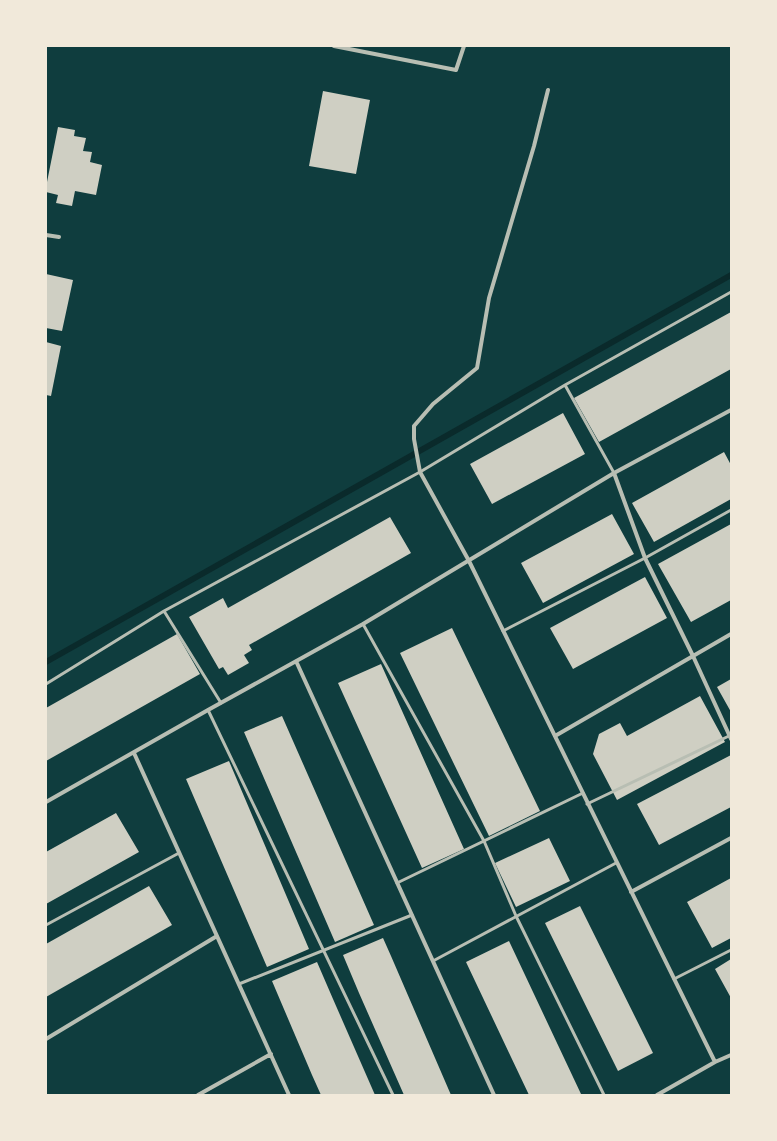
<svg xmlns="http://www.w3.org/2000/svg" width="777" height="1141" viewBox="0 0 777 1141" font-family="Arial,sans-serif">
  <rect width="100%" height="100%" fill="#0f3d3e"/>
  <g fill="none" stroke-linecap="round" stroke-linejoin="round">
    <path stroke="#0a2a2b" stroke-width="6" d="M46,662L731,275"/>
  </g>
  <path fill="#cfcfc3" d="M323,91L370,100L356,174L309,166Z
    M58,127L75,130L74,136L86,138L83,151L92,152L90,162L102,165L96,195L75,191L72,206L56,203L58,195L46,192V187Z
    M46,274L73,280L62,331L46,328Z
    M731,312V369L599,442L574,398Z
    M46,342L61,346L51,396L46,395Z
    M563,413L585,454L492,504L470,464Z
    M724,452L731,465V499L654,542L632,503Z
    M612,514L634,554L543,603L521,563Z
    M390,517L411,553L249,645L252,650L244,655L249,663L228,675L223,667L219,669L189,617L223,598L228,608Z
    M731,524V600L691,622L658,564Z
    M645,577L667,618L573,669L550,628Z
    M452,628L540,811L489,836L400,653Z
    M177,634L200,674L46,761V708Z
    M381,664L464,849L422,868L338,683Z
    M731,679V712L717,687Z
    M700,696L725,742L617,800L593,754L599,734L620,723L627,736Z
    M282,716L374,925L335,942L244,732Z
    M731,755V807L659,845L637,804Z
    M229,761L309,949L267,967L186,779Z
    M116,813L139,852L46,904V852Z
    M549,838L570,881L516,907L495,863Z
    M731,878V938L712,948L687,902Z
    M149,886L172,925L46,997V944Z
    M580,906L653,1053L618,1071L545,923Z
    M383,938L391,956L451,1095H404L359,993L343,955Z
    M509,941L581,1094L578,1095H529L466,962Z
    M731,959V998L715,969Z
    M317,962L333,999L375,1095H321L312,1075L272,981Z"/>
  <g fill="none" stroke-linecap="round" stroke-linejoin="round">
    <path stroke="#b8beb3" stroke-width="3" d="M565,385L614,473
      M164,611L221,703
      M363,624L484,841L516,916L604,1095
      M503,631L645,558L731,510
      M46,684L164,611L420,472L565,385L731,292
      M208,710L393,1095
      M587,804L731,735
      M397,883L583,793
      M46,925L179,853
      M433,961L616,863
      M674,979L731,950
      M239,984L412,915"/>
    <path stroke="#b8beb3" stroke-width="4" d="M334,46L456,70L464,46
      M548,90L534,146L489,298L477,368L433,404L414,426V439L420,472L469,561L715,1062
      M46,235L59,237
      M614,473L645,558L693,656L731,739
      M296,661L494,1095
      M555,736L731,634
      M134,753L289,1095
      M46,802L208,710L363,624L614,473L731,410
      M631,892L731,838
      M46,1039L217,936
      M198,1095L271,1054
      M657,1095L715,1062L731,1055"/>
  </g>
  <rect width="777" height="1141" fill="none" stroke="#f1e9da" stroke-width="94"/>
</svg>
